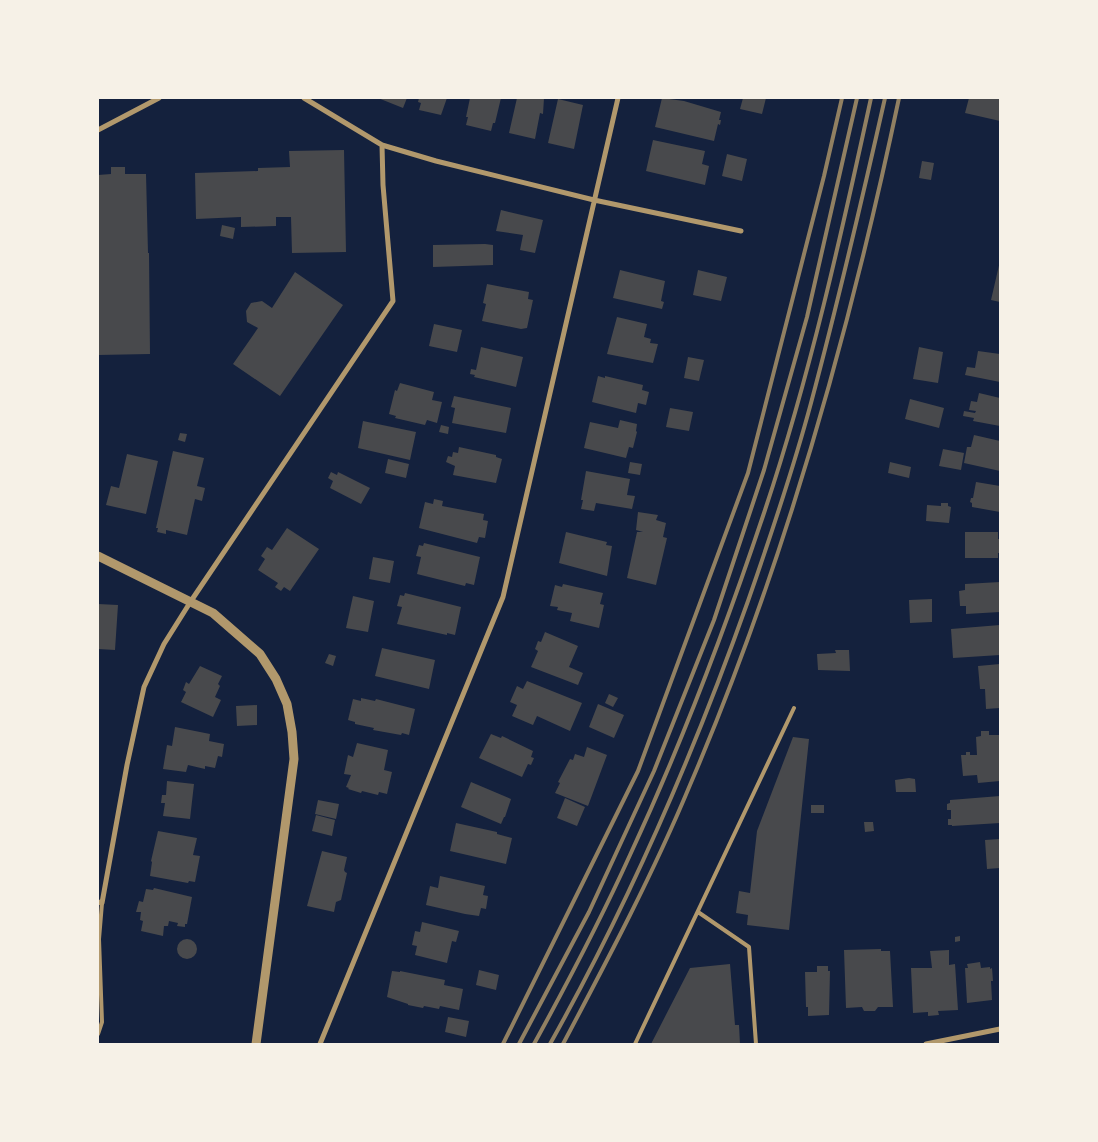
<svg xmlns="http://www.w3.org/2000/svg" width="1098" height="1142" viewBox="0 0 1098 1142" font-family="Cabin,sans-serif">
  <rect width="100%" height="100%" fill="#14213d"/>
  <path fill="#48494c" d="M378,98H407L403,108Z
    M419,98H447L441,115L419,110L421,103L418,102Z
    M470,98H501L495,123H493L491,131L466,125L468,117H466Z
    M517,98H544L543,114L540,113L535,139L509,133Z
    M662,98L684,101L721,112L719,120H721L720,125L718,124L714,141L655,127Z
    M743,98H766L762,114L740,109Z
    M969,98H1000V121L965,113Z
    M558,99L583,105L574,149L548,143Z
    M653,140L705,151L702,164L709,166L705,185L646,171Z
    M344,150L346,252L292,253L291,217H276V226L241,227V217L196,219L195,173L258,171V168L290,167L289,151Z
    M727,154L747,159L742,181L722,176Z
    M922,161L934,163L931,180L919,178Z
    M111,167H125V174H146L148,253H149L150,354L98,355V175L111,174Z
    M501,210L543,220L535,253L520,250L523,235L496,231Z
    M222,225L235,228L233,239L220,236Z
    M485,244L493,245V265L433,267V245Z
    M1000,261V302L991,300Z
    M620,270L665,281L661,301L664,302L662,309L613,298Z
    M698,270L727,277L721,301L693,295Z
    M295,272L343,305L280,396L233,364L258,328L247,322L246,311L251,303L262,301L272,308Z
    M487,284L529,292L528,299L533,300L527,328L521,329L482,321L486,304L483,303Z
    M617,317L647,324L644,337L651,339L650,343L658,344L653,363L607,354Z
    M434,324L462,330L457,352L429,346Z
    M481,347L523,357L516,387L474,377L475,375L470,374L471,369L476,370Z
    M919,347L943,352L938,383L913,379Z
    M978,351L1000,354V382L965,375L967,367L975,368Z
    M688,357L704,360L699,381L684,378Z
    M598,376L605,378V376L643,385L642,390L649,392L646,405L638,403L636,413L592,402Z
    M400,383L434,392L432,400L442,402L437,423L427,420L425,425L395,418L396,416L389,414L395,390L397,391Z
    M979,393L1000,398V426L973,421L974,418L963,416L964,411L975,413L976,411L969,410L971,401L977,402Z
    M454,396L511,408L506,433L452,423L455,408L451,407Z
    M910,399L944,408L939,428L905,419Z
    M670,408L693,412L689,431L666,427Z
    M620,420L637,424L636,431L637,432L633,448L629,447L626,458L584,448L590,422L618,428Z
    M363,421L416,432L410,460L358,448Z
    M441,425L449,427L448,434L439,432Z
    M180,433L187,434L185,442L178,440Z
    M974,435L1000,441V471L964,463L967,447H971Z
    M459,447L496,455V457L502,459L496,483L453,475L455,466L446,462L448,456L452,457L453,452L458,453Z
    M943,449L964,453L961,470L939,466Z
    M173,451L204,458L197,486L205,488L202,501L195,499L187,535L166,530V534L157,532L158,528H156Z
    M127,454L158,461L146,514L106,505L111,486L119,488Z
    M388,459L409,464L406,478L385,473Z
    M630,462L642,464L640,475L628,473Z
    M890,462L911,467L909,478L888,473Z
    M586,471L630,479L627,495L635,496L632,509L596,503L594,511L581,509L583,500H581Z
    M331,472L337,475L338,472L370,488L361,504L330,488L333,481L328,478Z
    M976,482L1000,486V512L972,507V503L970,502L971,498H973Z
    M434,499L443,501L442,506L484,514L483,520L488,521L485,538L479,537L477,543L419,528L425,502L433,504Z
    M941,503H948V506L951,507L949,523L926,521L927,505L941,506Z
    M638,512L658,515L656,520L666,523L663,537L667,538L656,585L627,578L637,532H643L636,530Z
    M287,528L319,549L290,591L284,587L281,591L275,587L278,583L258,570L265,559L261,556L267,547L272,550Z
    M566,532L607,542L606,545L612,546L607,576L559,563Z
    M965,532H998V539H1000V553H998V558H965Z
    M424,543L480,557L474,585L466,583L465,586L417,574L421,557L416,556L419,545L423,546Z
    M373,557L394,561L390,583L369,579Z
    M1000,582V612L966,614V606H960L959,591L965,590V584Z
    M563,584L603,593L600,604L604,605L599,628L570,621L572,613L557,610L558,607L550,606L555,585L562,587Z
    M405,593L461,607L455,635L447,633V635L397,624L402,607L397,606L400,595L404,596Z
    M353,596L374,601L368,632L346,628Z
    M932,599V622L910,623L909,600Z
    M98,604L118,605L115,650L98,649Z
    M1000,625V655L953,658L951,629Z
    M545,632L578,646L569,667L583,673L578,685L531,667L538,651L535,649L538,641L541,642Z
    M382,648L435,660L429,689L375,676Z
    M835,650H849L850,671L818,670L817,654L836,653Z
    M329,654L336,656L333,666L325,663Z
    M1000,664V708L986,709L985,689H980L978,666Z
    M200,666L222,676L218,684L220,686L215,697L221,700L213,717L181,702L186,692L183,690L186,682L189,684Z
    M527,681L582,703L570,731L537,716L533,725L512,716L517,705L510,702L517,686L523,689Z
    M609,694L618,698L613,707L605,703Z
    M361,698L375,701L376,699L415,709L409,735L402,733L401,735L373,730L374,728L355,724V722L348,720L353,699L361,701Z
    M598,704L624,715L614,738L589,727Z
    M257,705V725L237,726L236,706Z
    M175,727L210,734L209,741L224,744L222,757L218,756L215,768L205,766V769L188,765L186,772L163,769L167,745L172,746Z
    M981,731H989V735H1000V781L978,783L977,775L963,776L961,755H966V752H970V755H977L976,737L981,736Z
    M491,734L501,738L502,736L533,751L531,757L534,758L531,765L528,764L522,777L479,758Z
    M793,737L809,739L789,930L747,925L748,915L736,913L739,891L750,893L757,831Z
    M357,743L388,750L384,770L392,772L387,794L379,792L378,795L362,791L361,793L348,789L349,788L346,787L351,775L344,774L348,755L353,757Z
    M587,747L607,755L588,806L555,793L560,783L558,782L570,759L573,760L575,754L584,757Z
    M909,778L915,779L916,792H896L895,780Z
    M167,781L194,784L190,819L163,816L165,803H161L162,795H166Z
    M471,782L511,799L505,817H504L501,824L461,807Z
    M1000,796V823L952,826V825H948V819H951V810H947V804L950,803V800Z
    M565,798L585,807L577,826L557,818Z
    M318,800L339,804L336,819L315,814Z
    M811,805H824V813H811Z
    M316,815L335,820L332,836L312,831Z
    M864,822H873L874,831L865,832Z
    M456,823L497,832V834L512,838L506,864L450,851Z
    M158,831L197,838L193,855L200,856L195,882L189,881L188,883L150,876L152,862L151,861Z
    M1000,839V868L987,869L985,840Z
    M322,851L347,857L344,870L345,872L347,873L341,900L336,902L334,912L307,906Z
    M440,876L485,886L483,895L488,896L486,909L481,908L479,916L465,914L426,905L430,886L438,888Z
    M154,888L192,897L187,924H185V927L177,926L178,923L169,921L168,926H164L163,936L141,931L143,921L140,920L141,912H136L139,901L143,902L146,889L153,890Z
    M422,922L459,931L456,942L452,941L447,963L415,955L417,946L412,945L415,931L420,932Z
    M960,936V941L955,942V937Z
    M177 949a10 10 0 1 1 20 0a10 10 0 1 1-20 0Z
    M881,949V951H890L893,1007H878L875,1011H864L862,1007L846,1008L844,950Z
    M949,950V965L955,964L958,1010L938,1011L939,1015L928,1016V1012L913,1013L911,968H932L930,951Z
    M980,962L981,968L990,967V969L992,968L993,981H991L992,1000L967,1003L965,968H968L967,964Z
    M730,964L735,1025H739L740,1044H651L690,968Z
    M817,966H828V971H830L829,1015L808,1016V1007H806L805,972H817Z
    M479,970L499,975L496,990L476,985Z
    M392,971L400,972V971L445,980L444,985L463,989L459,1010L440,1006L439,1009L424,1006L423,1008L408,1005V1004L387,997Z
    M448,1017L469,1021L466,1037L445,1032Z"/>
  <g fill="none" stroke-linecap="round" stroke-linejoin="round">
    <path stroke="#b1986c" stroke-width="4" d="M698,912L749,947L756,1044
      M98,1034L102,1022L99,939L102,903
      M635,1044L794,708"/>
    <path stroke="#b1986c" stroke-width="5" d="M304,98L382,145L436,161L594,200L741,231
      M98,130L159,98
      M98,902L102,903L127,765L144,687L164,644L191,601L393,301L383,185L382,145
      M320,1044L503,597L618,98
      M926,1044L1000,1029"/>
    <path stroke="#b1986c" stroke-width="9" d="M98,556L213,613L260,654L276,679L287,704L292,732L294,759L256,1044"/>
    <path stroke="#918062" stroke-width="4" d="M503,1044L638,771L748,473L824,176L842,98
      M519,1044L589,912L654,771L714,620L764,470L807,317L857,98
      M534,1044C568,982 601,919 630,855C682,743 726,627 765,510C810,375 841,236 871,98
      M550,1044C629,903 694,753 748,601C771,535 793,470 811,403C838,302 862,200 885,98
      M563,1044C608,959 653,874 690,785C784,566 850,331 899,98"/>
  </g>
  <rect width="1098" height="1142" fill="none" stroke="#f6f1e7" stroke-width="198"/>
</svg>
